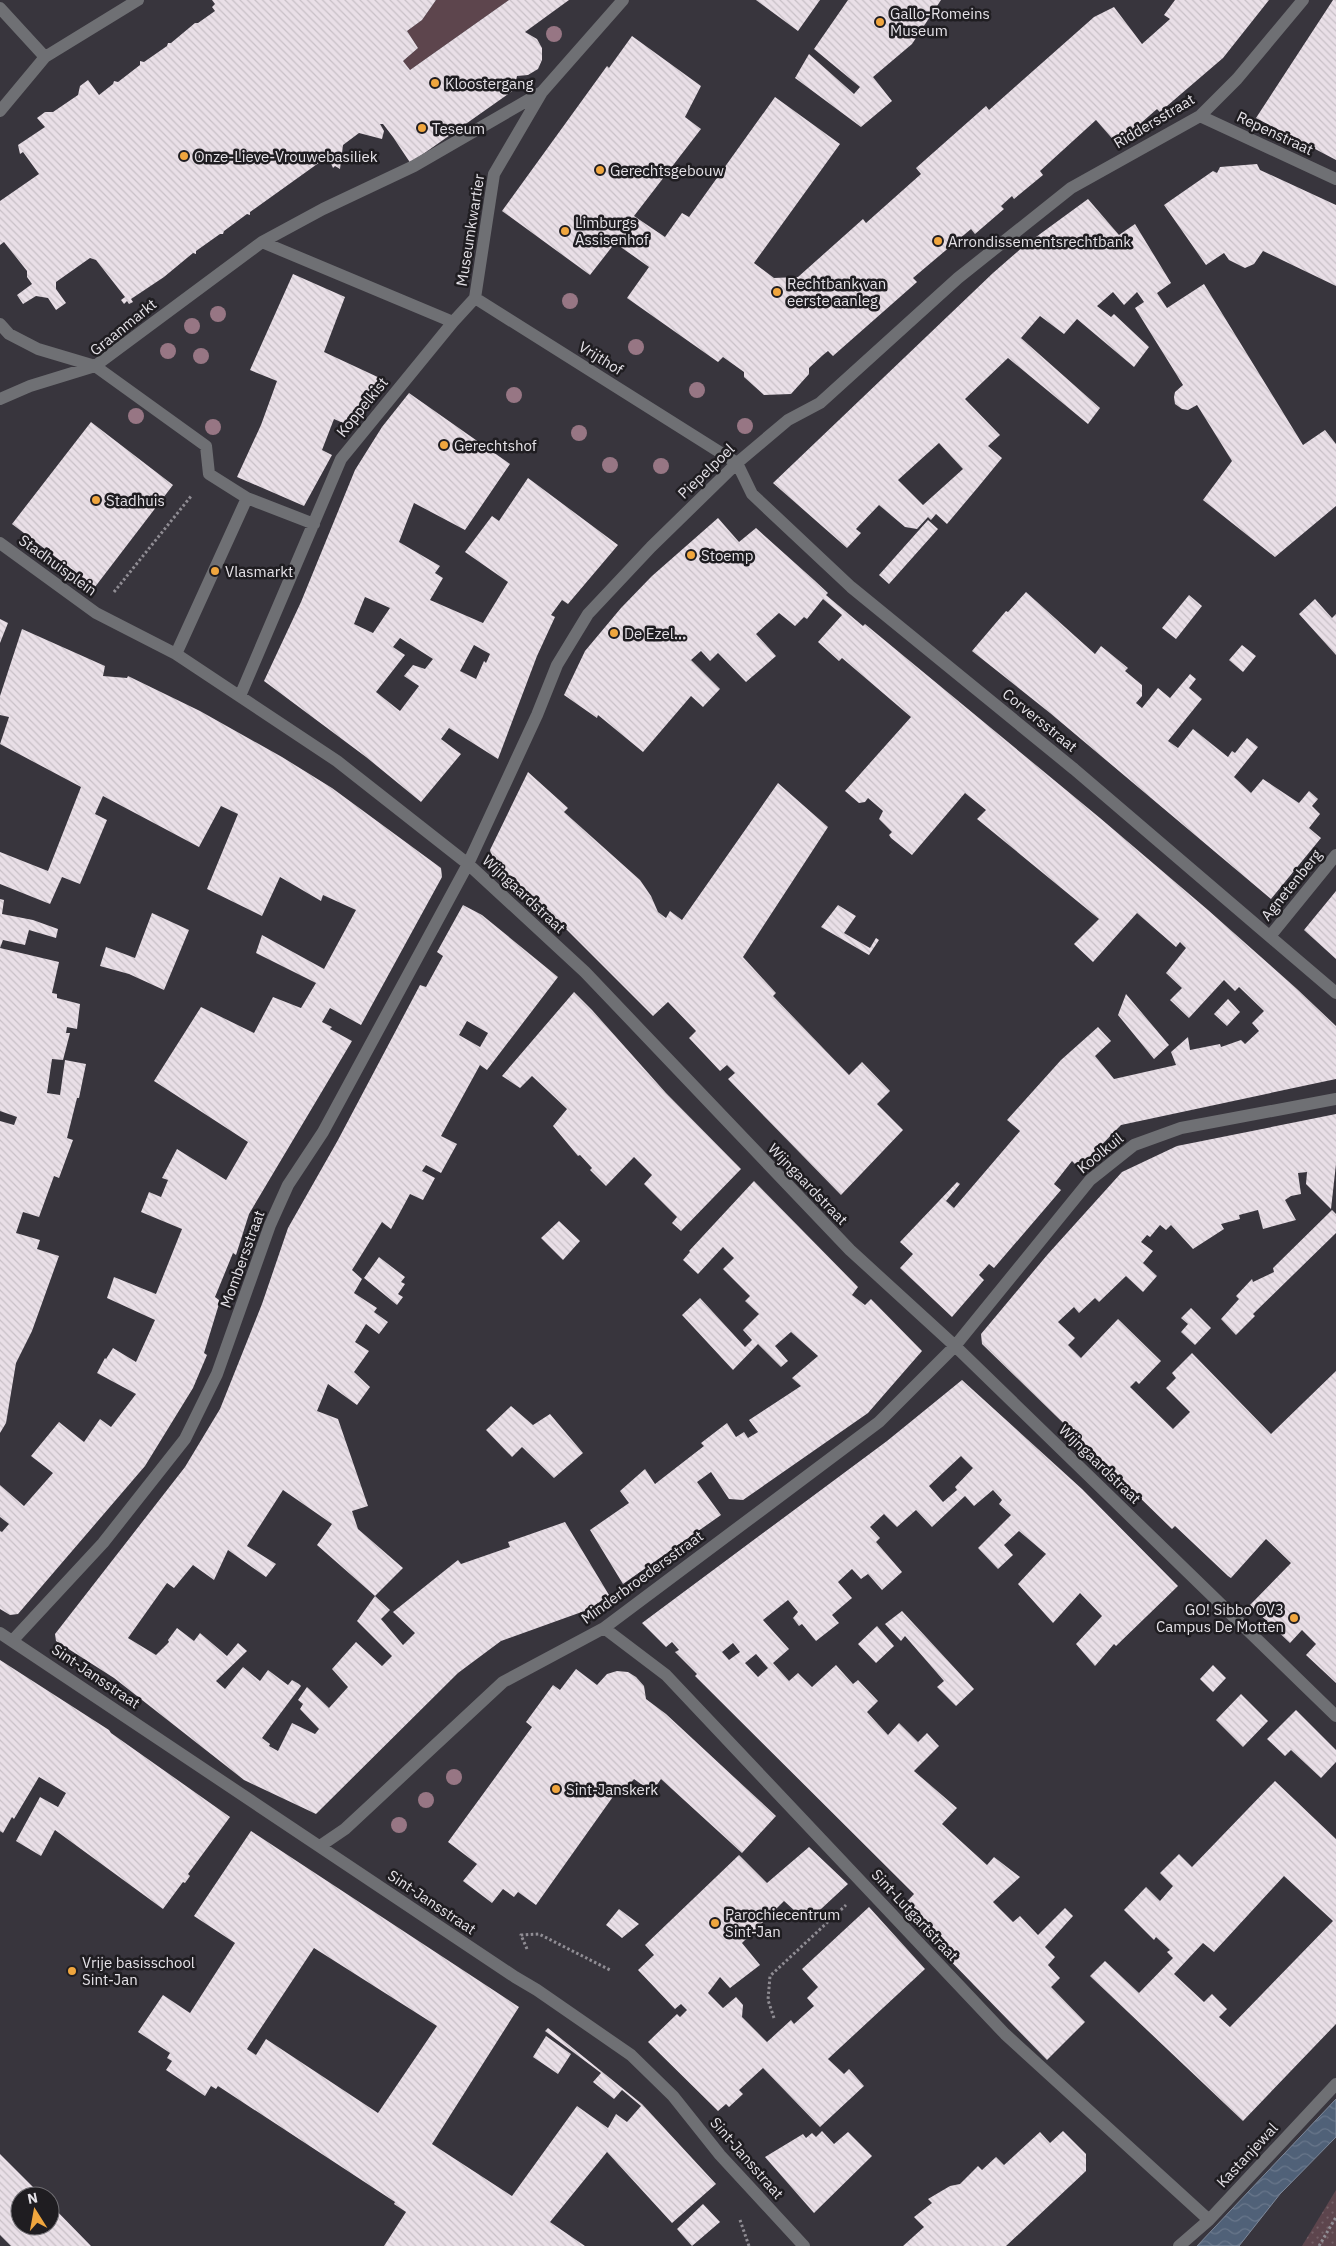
<svg xmlns="http://www.w3.org/2000/svg" width="1336" height="2246" viewBox="0 0 1336 2246" font-family="'IBM Plex Sans',sans-serif">
  <defs>
    <pattern id="park-dots" width="8" height="8" patternUnits="userSpaceOnUse" patternTransform="scale(1.25)"><rect width="8" height="8" fill="#5d454d"/><path d="M2 2h.1M6 6h.1" fill="none" stroke="#746067" stroke-width="1.8" stroke-linecap="round"/></pattern>
    <pattern id="water-waves" width="16" height="10" patternUnits="userSpaceOnUse" patternTransform="scale(1.25)"><rect width="16" height="10" fill="#506178"/><path d="M0 5q4-4 8 0t8 0" fill="none" stroke="#69778b"/></pattern>
    <pattern id="building-back-hatch" width="6" height="6" patternUnits="userSpaceOnUse" patternTransform="scale(1.25)"><rect width="6" height="6" fill="#e9dfe7"/><path d="M-1 5l2 2M0 0l6 6M5-1l2 2" fill="none" stroke="#c8c0c7"/></pattern>
  </defs>
  <rect width="100%" height="100%" fill="#38353d"/>
  <path fill="#5d454d" d="M436,0H509L410,70L403,61L418,48L407,31L422,20Z"/>
  <path fill="url(#park-dots)" d="M1336,2190V2246H1302Z"/>
  <path fill="url(#water-waves)" stroke="#7d889a" d="M1336,2099V2137L1280,2194L1239,2246H1197Z"/>
  <path fill="url(#building-back-hatch)" fill-rule="evenodd" d="M212,0H436L422,20L407,31L418,48L403,61L410,70L509,0H569L525,32L537,39L542,48V60L538,69L528,75L517,76L514,90L409,164V161L393,137L383,124H380L384,131L382,139L359,133L343,145L340,169L335,166L333,168L328,157L320,162L250,212V215L247,214L224,231L223,234H220L196,251V254L193,253L164,277L131,299L133,302L129,304L127,301L124,304L121,300L125,297L96,260L90,258L56,282V289L66,303L56,310L48,298L36,296L23,304L17,295L32,284L27,277V271L4,242L0,245V201L39,174L23,152L20,154L18,145L45,127L37,118L45,112H53L78,95L80,86L88,80L99,95L113,84L114,81L118,82L140,65V61L144,62L167,46L168,43H171L195,23H198L215,11L212,7L215,4Z
    M756,0H820L798,31Z
    M848,0H941L912,44L873,77L892,101L861,127L795,78L809,54L854,94L860,87L814,49Z
    M1175,0H1269L1223,58L1160,112L1157,109L1117,144L1096,120L1040,171L1043,175L1014,199L1012,196L1001,206L1004,209L975,234L971,229L913,278L917,282L833,356L828,351L823,355L809,368V374L791,394L764,395L744,377V372L723,357L718,362L627,298L649,267L615,243L590,275L502,211L607,66L609,68L632,36L701,86L685,117L701,129L634,216L665,237L682,213L689,217L775,97L840,144L754,263L774,278L798,277L863,219L866,223L921,174L916,168L986,106L989,110L1094,17L1114,7L1142,44L1170,19L1164,15Z
    M1333,0H1336V160L1256,118Z
    M1257,164L1260,170L1336,205V286L1263,251L1254,264L1245,268L1229,260L1224,253L1206,265L1164,205L1213,171L1217,173L1220,167Z
    M1088,199L1119,235L1135,224L1171,283L1157,293L1167,308L1204,284L1303,445L1325,430L1336,444V506L1275,557L1203,500L1232,461L1197,405L1188,410L1182,409L1175,404L1174,397L1175,392L1183,385L1135,308L1144,302L1137,292L1124,305L1113,292L1097,306L1111,317L1114,314L1149,347L1134,367L1077,319L1064,334L1040,316L1021,338L1100,408L1088,424L1008,358L965,399L1000,435L988,446L1002,458L979,486L947,524L936,514L931,520L928,517L917,529L905,527L879,505L856,529L861,533L847,548L773,483L993,273L1025,245ZM939,443L963,469L923,505L898,480Z
    M293,274L345,297L324,352L382,379L352,427L334,419L322,450L332,455L304,506L237,477L261,425L277,381L250,370Z
    M409,393L510,464L465,530L414,503L399,542L440,566L435,573L443,578L430,600L483,623L508,582L465,552L492,516L499,521L528,478L618,545L568,604L562,600L551,615L555,617L537,656L498,759L449,728L441,739L461,754L421,802L366,757L264,681L301,602L355,470L382,427ZM365,597L390,608L373,633L354,624ZM400,638L433,659L425,669L413,665L404,676L419,686L400,711L376,692L405,655L393,647ZM474,645L490,654L486,663L484,661L476,679L460,671Z
    M91,422L173,485L95,587L12,524Z
    M718,518L739,542L756,528L814,580L828,593L826,595L863,626L865,624L1100,818L1208,910L1297,989L1336,1026V1079L1121,1125L1079,1168L1072,1161L1054,1184L1061,1190L994,1268L989,1264L979,1275L984,1280L952,1317L900,1268L913,1254L900,1242L957,1182L960,1184L946,1201L954,1208L1020,1131L1007,1120L1061,1060L1098,1027L1111,1041L1095,1056L1114,1079L1176,1065L1171,1052L1188,1037L1190,1050L1220,1044L1221,1047L1241,1040L1245,1044L1259,1031L1252,1023L1264,1011L1239,987L1235,991L1224,980L1189,1018L1170,1000L1182,988L1166,973L1186,948L1180,942L1176,947L1137,913L1093,962L1074,944L1099,919L977,819L986,810L965,793L912,855L891,838L889,835L892,832L879,819L883,811L868,798L865,802L859,803L845,791L911,717L842,658L839,661L818,642L842,615L823,599L807,619L804,617L795,626L779,613L756,634L776,656L746,682L718,653L710,661L701,651L691,660L720,689L703,707L691,696L643,752L598,715L597,718L564,695L585,651L621,608L652,576Z
    M928,520L938,529L889,584L879,575Z
    M1026,592L1095,654L1101,646L1128,668L1125,671L1142,685V696L1136,703L1142,708L1158,688L1170,698L1190,674L1196,679L1189,688L1202,699L1168,741L1178,748L1193,729L1228,757L1232,751L1235,753L1247,738L1258,747L1234,777L1251,793L1263,779L1299,803L1309,791L1318,799L1312,806L1320,814L1309,828L1321,838L1271,899L1050,713L972,651L1006,611L1008,612Z
    M1189,595L1202,606L1176,639L1162,628Z
    M1315,599L1332,618L1336,614V655L1299,614Z
    M0,619L8,623L0,643Z
    M22,629L105,666L103,676L127,678L128,676L200,711L282,757L332,788L441,868L442,877L361,1025L330,1008L322,1022L332,1027L330,1029L352,1041L249,1214L236,1255L233,1253L215,1297L219,1300V1304L204,1353L207,1355L193,1388L145,1466L18,1614L10,1615L0,1609V1531L2,1532L9,1524L0,1517V1485L24,1506L53,1473L31,1456L59,1422L84,1442L100,1419L111,1427L136,1394L97,1373L105,1358L106,1359L113,1348L136,1362L155,1320L107,1298L114,1277L156,1294L182,1229L141,1212L149,1192L161,1197L168,1180L162,1178L177,1149L226,1180L248,1142L154,1081L201,1007L254,1033L273,997L301,1008L316,983L256,953L262,935L324,969L356,910L323,895L321,901L280,877L262,916L207,889L238,814L221,806L199,847L103,796L95,814L107,820L80,884L62,877L50,904L0,884V852L48,871L81,787L0,744L9,717L0,715V696Z
    M1242,645L1256,656L1243,672L1229,660Z
    M528,772L568,808L564,812L640,880L651,896L658,912L666,918L670,911L682,920L778,783L828,827L743,957L776,993L773,996L849,1075L862,1062L890,1091L877,1104L903,1130L841,1195L728,1079L735,1073L727,1065L720,1071L689,1038L696,1031L668,1002L653,1016L560,923L493,863L490,850Z
    M1336,891V959L1304,930Z
    M0,899L4,900L2,914L33,920L58,929L56,938L29,930L25,945L3,940L0,948Z
    M463,905L482,915L558,977L487,1070L480,1065L441,1136L457,1144L441,1173L426,1165L422,1171L435,1178L423,1200L410,1194L391,1229L382,1222L352,1270L362,1279L354,1293L377,1308L374,1312L388,1322L379,1334L366,1324L355,1342L369,1351L354,1372L370,1387L357,1405L328,1384L317,1411L338,1419L368,1506L352,1511L358,1529L403,1568L375,1596L317,1545L332,1524L283,1490L247,1546L276,1564L266,1577L228,1550L214,1580L193,1565L174,1588L167,1583L128,1638L156,1655L169,1642L168,1640L177,1628L194,1641L200,1633L227,1656L238,1643L247,1651L216,1681L225,1689L243,1667L260,1681L268,1670L288,1685L292,1680L299,1684L301,1686L262,1738L270,1744L269,1746L278,1751L292,1723L315,1734L319,1729L300,1709L303,1704L298,1700L307,1687L329,1708L348,1687L332,1669L356,1642L382,1666L392,1656L357,1621L375,1596L390,1610L381,1619L403,1645L415,1633L393,1612L458,1560L461,1564L510,1547L508,1542L565,1522L609,1595L590,1609L501,1641L458,1673L316,1814L244,1780L114,1678L56,1641L55,1634L185,1467L220,1409L262,1304L288,1228L338,1140L420,985L426,987L443,956L437,952ZM467,1021L488,1033L480,1047L459,1035Z
    M838,905L856,916L844,933L870,948L876,938L879,940L869,955L821,927Z
    M152,913L189,930L164,990L129,974L100,966L106,947L135,958Z
    M0,948L59,962L52,993L57,994V998L80,1004L77,1029L67,1027L66,1033H70L63,1060L52,1059L47,1093L60,1095L65,1060L86,1064L79,1098H77L67,1138L73,1140L59,1178L54,1176L39,1217L23,1212L16,1233L40,1240L37,1249L59,1256L32,1331L16,1363L6,1423L0,1433V1121L14,1125L17,1117L0,1111Z
    M574,992L592,1010L666,1093L741,1169L681,1231L672,1223L677,1217L644,1184L652,1175L634,1157L606,1186L590,1170L592,1168L580,1155L578,1156L553,1126L567,1109L532,1076L520,1088L502,1076Z
    M1126,994L1169,1045L1154,1059L1118,1015Z
    M1228,999L1240,1012L1227,1026L1214,1014Z
    M1336,1114V1164L1331,1209L1306,1184L1307,1172L1298,1173L1301,1194L1291,1196L1285,1200L1296,1220L1263,1229L1258,1210L1239,1215L1240,1219L1221,1224L1224,1229L1193,1249L1171,1225L1166,1230L1160,1225L1150,1237L1147,1235L1141,1242L1153,1251L1143,1263L1157,1276L1143,1292L1126,1276L1099,1302L1095,1298L1079,1313L1074,1307L1058,1322L1075,1338L1068,1345L1081,1358L1118,1319L1161,1361L1139,1384L1136,1381L1130,1387L1173,1429L1190,1412L1166,1388L1176,1378L1172,1373L1192,1353L1271,1434L1336,1371V1683L1306,1655L1316,1644L1302,1630L1290,1643L1250,1605L1291,1563L1266,1539L1231,1578L1228,1576L1175,1526L1172,1529L982,1344L981,1334L1048,1254L1122,1172L1177,1146Z
    M754,1181L858,1287L852,1295L865,1305L871,1299L922,1351L868,1413L743,1500L729,1499L711,1472L697,1482L721,1515L623,1584L590,1530L629,1503L620,1491L645,1469L655,1484L704,1446L701,1443L727,1423L736,1437L744,1432L748,1438L758,1432L749,1420L801,1386L792,1378L818,1356L791,1332L775,1346L788,1361L781,1367L758,1344L733,1370L682,1315L700,1298L745,1347L752,1340L743,1330L759,1314L745,1301L750,1296L723,1269L734,1258L723,1247L698,1274L683,1260L690,1252L689,1251Z
    M1332,1210L1336,1214V1233L1253,1314L1255,1316L1236,1335L1221,1319L1239,1299L1236,1296L1252,1279L1253,1282L1274,1272L1273,1268Z
    M559,1221L580,1241L563,1260L541,1238Z
    M379,1257L405,1277L401,1282L405,1284L398,1294L403,1297L397,1305L364,1278Z
    M1191,1308L1211,1328L1195,1345L1181,1332L1188,1324L1181,1318Z
    M962,1380L1082,1489L1178,1586L1116,1646L1114,1644L1095,1666L1076,1644L1102,1616L1080,1593L1053,1623L1018,1584L1046,1554L1019,1531L1004,1545L1013,1555L998,1569L978,1548L1011,1515L999,1504L1002,1500L993,1490L974,1506L965,1496L932,1527L916,1510L897,1527L884,1514L870,1527L880,1538L876,1542L902,1572L882,1590L868,1574L861,1579L852,1569L838,1582L852,1598L832,1615L839,1623L816,1641L802,1624L799,1626L793,1618L798,1612L788,1600L763,1620L789,1649L773,1663L789,1681L798,1673L812,1687L836,1665L853,1684L858,1680L878,1701L867,1712L888,1735L899,1723L918,1742L927,1733L939,1746L914,1771L957,1808L942,1824L987,1865L994,1857L1020,1877L993,1902L1013,1922L1020,1916L1038,1935L1065,1908L1073,1916L1045,1947L1055,1957L1048,1965L1060,1978L1051,1987L1085,2022L1047,2060L900,1909L914,1894L695,1676L697,1674L675,1652L679,1650L672,1642L666,1647L642,1623L887,1441ZM961,1456L973,1468L955,1487L957,1490L943,1502L929,1486ZM733,1643L740,1652L729,1660L722,1652ZM756,1654L768,1668L758,1677L745,1663Z
    M511,1406L533,1425L550,1414L583,1453L554,1478L522,1447L512,1457L486,1430Z
    M902,1611L974,1689L956,1706L937,1687L944,1681L905,1636L901,1641L885,1624Z
    M877,1626L894,1646L876,1663L858,1644Z
    M0,1660L109,1730L111,1733L230,1817L188,1874L190,1876L185,1883L183,1882L163,1909L55,1830L41,1856L16,1841L40,1797L58,1807L66,1793L39,1777L14,1819L12,1817L3,1833L0,1831Z
    M1213,1665L1226,1678L1213,1692L1200,1679Z
    M576,1669L597,1685L607,1674L617,1671L628,1672L636,1677L644,1686L646,1699L666,1714L776,1816L742,1853L661,1779L652,1792L634,1779L622,1794L617,1791L536,1905L518,1892L514,1897L503,1889L492,1903L463,1881L477,1864L448,1842L532,1727L526,1722L553,1685L560,1690Z
    M1241,1694L1268,1721L1243,1747L1216,1720Z
    M1296,1710L1336,1750V1762L1321,1778L1291,1750L1285,1756L1267,1739Z
    M1275,1781L1336,1839V2024L1243,2121L1090,1976L1105,1961L1139,1993L1173,1958L1167,1952L1170,1950L1156,1937L1154,1940L1124,1910L1146,1887L1160,1901L1173,1886L1160,1873L1179,1854L1192,1867ZM1284,1876L1333,1921L1230,2027L1219,2017L1227,2009L1212,1994L1204,2002L1174,1974L1203,1943L1214,1952Z
    M251,1831L519,2007L432,2144L512,2196L577,2106L608,2128L616,2114L627,2122L641,2106L622,2090L614,2099L593,2082L601,2073L545,2031L548,2028L642,2104L716,2184L672,2223L607,2152L550,2222L585,2246H384L406,2212L394,2204L395,2202L218,2086L216,2089L211,2086L205,2096L166,2070L172,2061L167,2058L170,2053L138,2032L163,1995L190,2013L235,1943L194,1916ZM314,1948L437,2026L378,2113L266,2039L256,2055L247,2049Z
    M809,1847L848,1884L807,1922L784,1901L742,1943L760,1965L730,1988L720,1977L708,1993L723,2008L736,1997L743,2005L742,2017L767,2042L791,2020L794,2024L814,2006L807,1998L818,1987L802,1969L869,1907L925,1969L828,2059L844,2074L849,2069L864,2086L820,2127L763,2068L739,2090L743,2094L729,2107L726,2104L718,2111L648,2042L677,2014L680,2017L687,2010L681,2004L675,2009L638,1970L654,1955L645,1945L739,1855L767,1883Z
    M619,1909L639,1924L622,1938L606,1925Z
    M546,2036L571,2054L558,2074L533,2057Z
    M822,2131L834,2144L848,2132L872,2156L814,2213L765,2157L803,2134L806,2138L812,2133L816,2137Z
    M1063,2131L1086,2154V2171L1006,2246H903L924,2227L914,2217L932,2203L928,2199L950,2186L960,2184L978,2166L982,2170L996,2157L1004,2165L1040,2132L1050,2143Z
    M0,2154L42,2196H20V2226H50V2204L91,2246H11L0,2235Z
    M703,2204L720,2222L692,2246L677,2229Z"/>
  <g fill="none" stroke-linecap="round" stroke-linejoin="round">
    <path stroke="#908d94" stroke-width="3" stroke-dasharray="2.5 2.5" stroke-linecap="butt" d="M114,592L192,495
      M527,1949L521,1935L539,1934L610,1970
      M774,2018L768,2000L770,1976L846,1905
      M740,2220L749,2246
      M1319,2246L1336,2217"/>
    <path stroke="#6f7074" stroke-width="12" d="M0,8L45,57
      M0,111L45,57L138,0
      M1200,116L1336,179
      M262,242L453,322
      M475,298L494,174L542,92L623,0
      M475,298L737,463
      M0,324L9,334L38,349L95,366L206,446L209,474L247,498L314,524
      M0,399L30,386L95,366L262,242L323,209L414,166L542,92
      M737,463L752,494L851,587L1074,769L1336,993
      M0,543L96,613L176,654L337,761L468,864L585,972L850,1250L955,1346L1336,1716
      M176,654L247,498
      M240,696L341,459L453,322L475,298
      M1271,935L1336,855
      M604,1628L666,1675L1005,2034L1209,2220
      M0,1633L515,1977L537,1990L631,2055L673,2096L720,2155L804,2246
      M13,1640L103,1543L185,1439L217,1374L270,1225L288,1185L323,1132L468,864L537,715L557,665L588,614L651,547L737,463L788,420L820,403L958,278L1071,188L1200,116L1237,79L1303,0
      M320,1846L345,1829L503,1682L604,1628L879,1422L955,1346L1090,1180L1134,1145L1181,1128L1336,1099
      M1179,2246L1209,2220L1336,2084"/>
  </g>
  <g fill="#977684">
    <circle cx="554" cy="34" r="8"/>
    <circle cx="570" cy="301" r="8"/>
    <circle cx="218" cy="314" r="8"/>
    <circle cx="192" cy="326" r="8"/>
    <circle cx="636" cy="347" r="8"/>
    <circle cx="168" cy="351" r="8"/>
    <circle cx="201" cy="356" r="8"/>
    <circle cx="697" cy="390" r="8"/>
    <circle cx="514" cy="395" r="8"/>
    <circle cx="136" cy="416" r="8"/>
    <circle cx="745" cy="426" r="8"/>
    <circle cx="213" cy="427" r="8"/>
    <circle cx="579" cy="433" r="8"/>
    <circle cx="610" cy="465" r="8"/>
    <circle cx="661" cy="466" r="8"/>
    <circle cx="454" cy="1777" r="8"/>
    <circle cx="426" cy="1800" r="8"/>
    <circle cx="399" cy="1825" r="8"/>
  </g>
  <g fill="#f0a63e" stroke="#1f1d21" stroke-width="2">
    <circle cx="880" cy="22" r="5"/>
    <circle cx="435" cy="83" r="5"/>
    <circle cx="422" cy="128" r="5"/>
    <circle cx="184" cy="156" r="5"/>
    <circle cx="600" cy="170" r="5"/>
    <circle cx="565" cy="231" r="5"/>
    <circle cx="938" cy="241" r="5"/>
    <circle cx="777" cy="292" r="5"/>
    <circle cx="444" cy="445" r="5"/>
    <circle cx="96" cy="500" r="5"/>
    <circle cx="691" cy="555" r="5"/>
    <circle cx="215" cy="571" r="5"/>
    <circle cx="614" cy="633" r="5"/>
    <circle cx="1294" cy="1618" r="5"/>
    <circle cx="556" cy="1789" r="5"/>
    <circle cx="715" cy="1923" r="5"/>
    <circle cx="72" cy="1971" r="5"/>
  </g>
  <g text-anchor="middle" dominant-baseline="central" stroke-width="5" stroke-linejoin="round" paint-order="stroke">
    <g font-size="15" fill="#e5e2e8" stroke="#1f1d21" text-anchor="start">
      <text x="890" y="13">Gallo-Romeins<tspan x="890" dy="17">Museum</tspan></text>
      <text x="445" y="83">Kloostergang</text>
      <text x="432" y="128">Teseum</text>
      <text x="194" y="156">Onze-Lieve-Vrouwebasiliek</text>
      <text x="610" y="170">Gerechtsgebouw</text>
      <text x="575" y="222">Limburgs<tspan x="575" dy="17">Assisenhof</tspan></text>
      <text x="948" y="241">Arrondissementsrechtbank</text>
      <text x="787" y="283">Rechtbank van<tspan x="787" dy="17">eerste aanleg</tspan></text>
      <text x="454" y="445">Gerechtshof</text>
      <text x="106" y="500">Stadhuis</text>
      <text x="701" y="555">Stoemp</text>
      <text x="225" y="571">Vlasmarkt</text>
      <text x="624" y="633">De Ezel...</text>
      <text x="1284" y="1609" text-anchor="end">GO! Sibbo OV3<tspan x="1284" dy="17">Campus De Motten</tspan></text>
      <text x="566" y="1789">Sint-Janskerk</text>
      <text x="725" y="1914">Parochiecentrum<tspan x="725" dy="17">Sint-Jan</tspan></text>
      <text x="82" y="1962">Vrije basisschool<tspan x="82" dy="17">Sint-Jan</tspan></text>
    </g>
    <g font-size="15" fill="#e5e2e8" stroke="#1f1d21">
      <text transform="translate(1154 121) rotate(-31)">Riddersstraat</text>
      <text transform="translate(1275 133) rotate(25)">Repenstraat</text>
      <text transform="translate(470 230) rotate(-81)">Museumkwartier</text>
      <text transform="translate(123 327) rotate(-39)">Graanmarkt</text>
      <text transform="translate(601 358) rotate(32)">Vrijthof</text>
      <text transform="translate(362 407) rotate(-51)">Koppelkist</text>
      <text transform="translate(706 471) rotate(-44)">Piepelpoel</text>
      <text transform="translate(58 565) rotate(36)">Stadhuisplein</text>
      <text transform="translate(1040 720) rotate(39)">Corversstraat</text>
      <text transform="translate(1291 885) rotate(-51)">Agnetenberg</text>
      <text transform="translate(524 894) rotate(43)">Wijngaardstraat</text>
      <text transform="translate(1100 1153) rotate(-39)">Koolkuil</text>
      <text transform="translate(808 1184) rotate(46)">Wijngaardstraat</text>
      <text transform="translate(242 1259) rotate(-70)">Mombersstraat</text>
      <text transform="translate(1100 1464) rotate(44)">Wijngaardstraat</text>
      <text transform="translate(642 1577) rotate(-36)">Minderbroedersstraat</text>
      <text transform="translate(96 1676) rotate(34)">Sint-Jansstraat</text>
      <text transform="translate(432 1902) rotate(34)">Sint-Jansstraat</text>
      <text transform="translate(915 1915) rotate(47)">Sint-Lutgartstraat</text>
      <text transform="translate(1247 2155) rotate(-47)">Kastanjewal</text>
      <text transform="translate(747 2158) rotate(49)">Sint-Jansstraat</text>
    </g>
  </g>
  <g transform="translate(35 2211) rotate(349)"><circle r="24" fill="#1f1d21" stroke="#6e6c71"/>
  <path d="M0-4L9 19L0 12L-9 19Z" fill="#f0a63e"/>
  <text y="-8" font-size="14" font-weight="bold" text-anchor="middle" fill="#e5e2e8">N</text>
  </g>
</svg>
